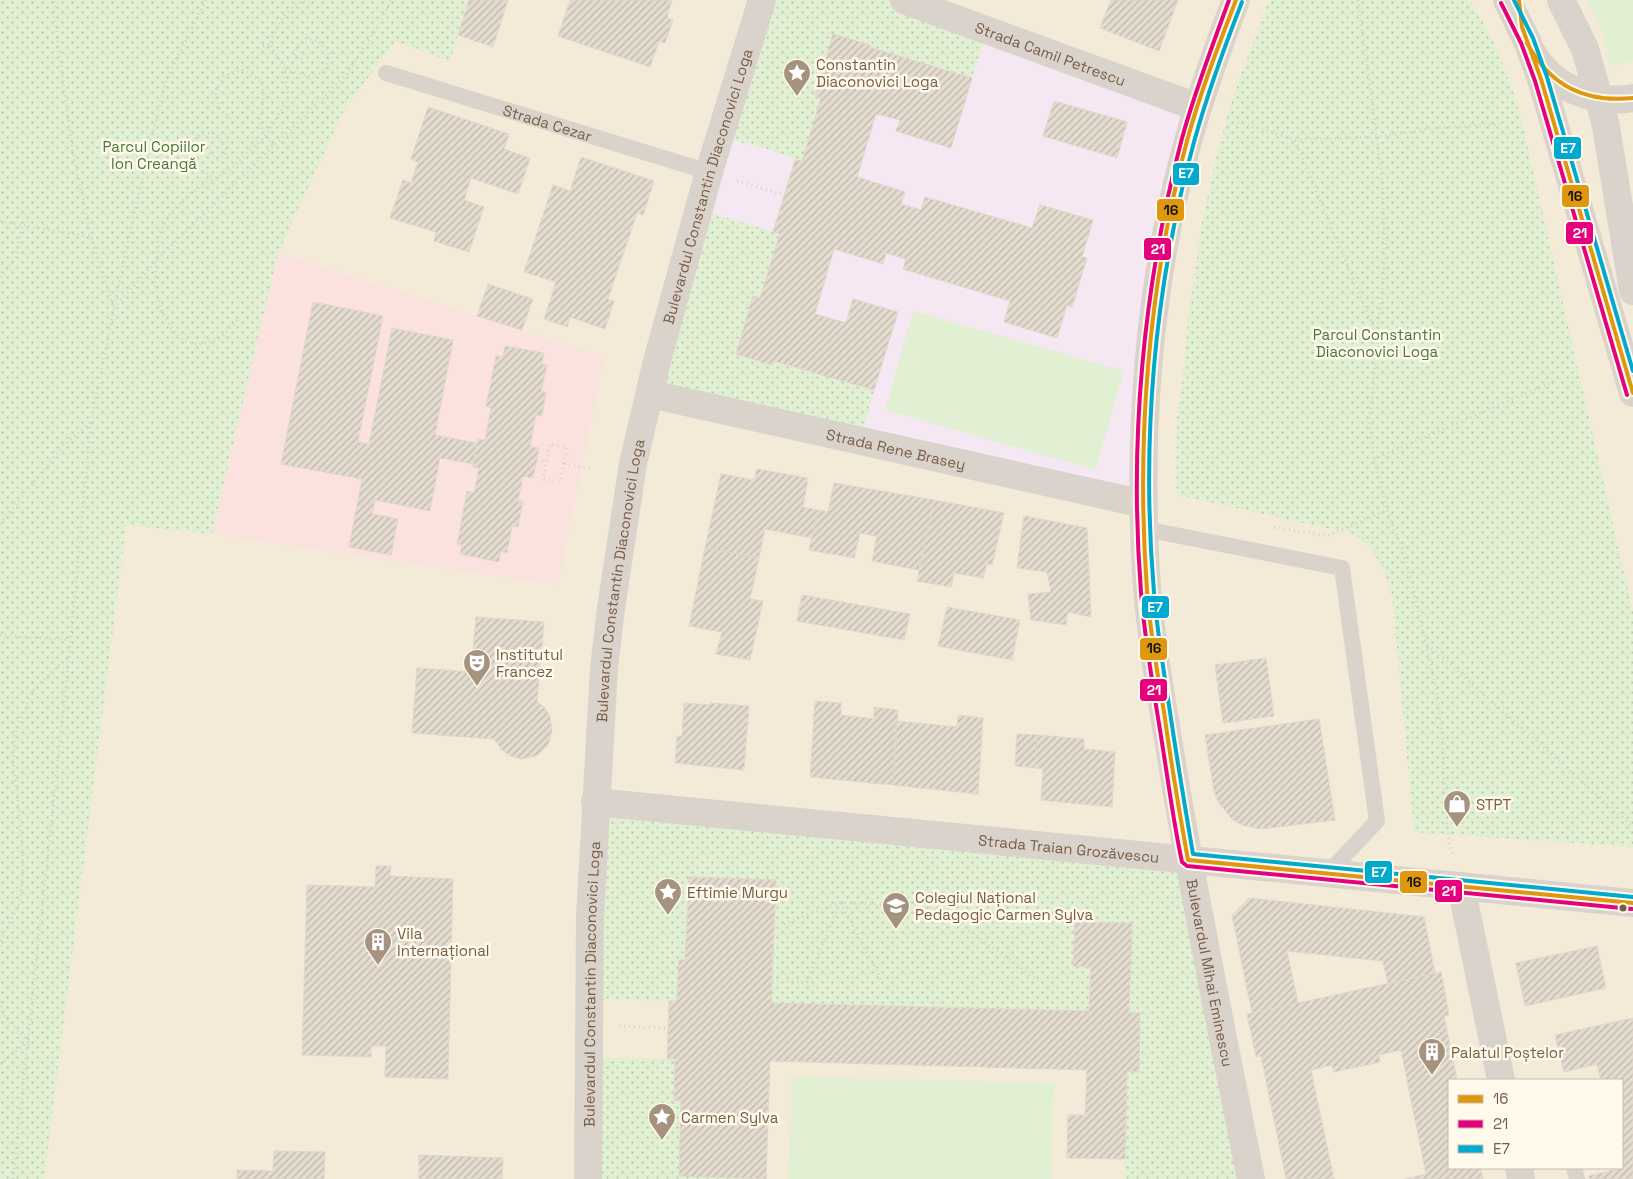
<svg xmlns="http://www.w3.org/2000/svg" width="1633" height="1179" viewBox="0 0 1633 1179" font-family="'Space Grotesk',sans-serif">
  <defs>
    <pattern id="park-dots" width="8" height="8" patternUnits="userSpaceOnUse" patternTransform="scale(1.25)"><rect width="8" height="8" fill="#e1f0d2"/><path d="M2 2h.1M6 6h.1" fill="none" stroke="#bbc6ac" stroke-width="1.8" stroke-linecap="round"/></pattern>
    <pattern id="building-hatch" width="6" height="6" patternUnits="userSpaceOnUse" patternTransform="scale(1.25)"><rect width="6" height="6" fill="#e5dcd0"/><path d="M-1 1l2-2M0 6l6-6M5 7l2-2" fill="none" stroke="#beb6ab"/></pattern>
  </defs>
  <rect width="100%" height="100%" fill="#f8f3e9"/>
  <path fill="#f4ead8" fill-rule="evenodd" d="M0,0H1633V1179H0ZM1449,1080H1622V1168H1449Z"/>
  <path fill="#f5e8f2" d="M904,0L1197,107L1182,162L1144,504L650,394L720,137Z"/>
  <path fill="#fbe2df" d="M278,253L604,357L558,585L212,534Z"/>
  <path fill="#e1f0d2" d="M1588,0H1633V61L1610,66L1606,41Z
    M913,311L1124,371L1095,470L885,410Z
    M792,1077L1054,1083L1051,1179H789Z"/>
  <path fill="url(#park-dots)" d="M0,0H469L450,62L395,41L343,112L278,253L212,534L126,525L44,1179H0Z
    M762,0H904L987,30L972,78L869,47L870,45L815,96L821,98L802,161L770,150L720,137Z
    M1269,0H1470C1495,39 1510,77 1522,122L1633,612V847L1414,832L1392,595C1384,571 1375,544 1350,533L1176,495L1177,417L1184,367L1188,320L1202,223L1215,163L1227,117L1240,77Z
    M699,209L780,234L760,298L754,296L772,364L774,361L874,390L861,440L650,394Z
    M595,802L1188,860L1251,1179H1124L1127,1071H1139L1140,1013H1129L1132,923L1075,922L1073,966L1091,967L1089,1011L771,1003L776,880L689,877L685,960H679L677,1001L589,999Z
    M588,1058L675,1059V1101L681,1100L679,1176L766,1179H589Z"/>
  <path fill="url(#building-hatch)" stroke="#e1d7cb" d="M469,0H508L493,47L458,35Z
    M570,0H672L667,18L673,20L665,43L659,41L650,67L558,36Z
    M1111,0H1178L1159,51L1100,28Z
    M833,34L870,45L869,47L972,78L951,148L896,131L900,120L876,114L857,177L905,192L901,204L921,210L925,197L1032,228L1040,205L1093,220L1082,257L1087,258L1072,307L1067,305L1057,338L1004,322L1010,301L903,269L906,259L886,253L883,264L834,249L815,314L846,323L853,299L898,312L874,390L774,361L772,365L736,354L753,296L760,298L780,234L773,232L795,160L802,161L821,98L815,96Z
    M1054,101L1127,122L1117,158L1043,136Z
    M428,107L509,134L504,149L530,158L518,194L471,178L464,200L484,207L469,252L434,241L436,232L390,218L403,180L411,183L418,162L411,159Z
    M581,157L654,181L643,215L637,213L608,299L614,301L605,329L570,317L567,327L544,319L556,282L524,272L553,185L570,191Z
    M488,284L533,299L522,330L477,316Z
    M313,302L383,316L358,442L369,444L392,328L453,340L435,435L477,443L473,464L440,458L430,511L375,500L372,514L398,519L391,555L349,547L362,479L281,464Z
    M505,346L544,353L542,364L547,365L541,391L546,393L542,416L536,415L530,447L539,448L533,478L523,476L518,501H523L518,527L512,526L507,553L501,551L499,562L460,554L462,545L457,544L467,491L474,493L479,468L473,467L478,439L485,440L491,408L486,406L496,356L503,357Z
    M757,469L808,478L803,507L818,510L812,538L765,529L759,558L705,548L721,474L754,480Z
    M834,483L934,500L919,570L872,561L877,536L860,533L854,558L809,550L818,510L828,512Z
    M934,500L1004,513L992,565L987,564L983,578L954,573L951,587L917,581Z
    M1024,516L1087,528L1091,617L1068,612L1066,625L1031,620L1028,594L1051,592L1047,572L1017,568Z
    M705,548L759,558L750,599L763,601L750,660L716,654L722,632L689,626Z
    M802,595L910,614L904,640L797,621Z
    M947,607L1020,620L1012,660L938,646Z
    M476,617L544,622L537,702L544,707L550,716L552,731L548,745L536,756L521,759L511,756L502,750L494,739L412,733L417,668L471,672Z
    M1266,658L1274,716L1223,723L1215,665Z
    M815,701L841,703V715L874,719V707L898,710L893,785L810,777Z
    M684,703L710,705L711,703L749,706L744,770L675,763L677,736H682Z
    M958,715L983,718L978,794L893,785L896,721L957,727Z
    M1319,719L1335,820L1261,829L1242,825L1232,819L1219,803L1214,792L1205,735Z
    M1017,734L1037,735L1035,768L1015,766Z
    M1037,735L1084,739V749L1115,752L1112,807L1041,800L1043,769L1035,768Z
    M376,866H391L390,876L453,879L448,1079L385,1077L386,1046H371V1057L302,1055L307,885L375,887Z
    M689,877L776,880L771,1003L1089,1011L1091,967L1073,966L1075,922L1132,923L1129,1013H1140L1139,1072L1127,1071L1125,1159L1067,1158L1068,1115H1085L1087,1070L770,1061L766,1179L679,1176L681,1100L674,1101L675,1059H667L669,1001H677L679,960H685Z
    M1249,898L1424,917L1435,973L1388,984L1383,961L1287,951L1298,1003L1252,1013L1232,915Z
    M1597,946L1606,988L1525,1006L1516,963Z
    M1441,972L1449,1015L1444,1016L1457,1080H1449V1168H1480L1483,1179H1405L1426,1174L1401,1050L1379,1055L1380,1062L1334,1072L1332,1065L1311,1070L1334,1179H1286L1261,1056L1256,1057L1247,1014Z
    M1633,1018V1179H1590L1589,1176L1622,1168V1080H1601L1597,1064L1564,1072L1555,1035Z
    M274,1151L325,1152L324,1179H237V1170L273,1171Z
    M419,1155L503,1158L502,1179H419Z"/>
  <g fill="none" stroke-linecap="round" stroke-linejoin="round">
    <path stroke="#d9d1c8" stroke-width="3" stroke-dasharray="1 4" stroke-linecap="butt" d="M1358,0L1377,137L1383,192L1385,260L1369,425L1374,459L1387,510L1401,545L1414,592L1437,692L1443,744L1445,813L1449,842L1453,857
      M263,46L270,44
      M285,70L309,76L326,72L329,54L319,41L305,39L296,47L294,57L303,59
      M231,119L220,109L215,92L224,76L242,70L261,81L264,95L259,123L265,136L273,147
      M1238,122L1295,140L1377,137L1435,128L1500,124
      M1295,140L1377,336
      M205,150L218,159L225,155L226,149L219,136C201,129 194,136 188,152L192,163L214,179
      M737,181L785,195
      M0,221L22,225
      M0,277L16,257L22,225L91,237
      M114,306L143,175L166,80L206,0
      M114,308L156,261L346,75L378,26L391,0
      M237,320L222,337L199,345L183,340L171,328L161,311L155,285L158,236L170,214L189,194L231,169L265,136L288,100L285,70L270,44C275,26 288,6 306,0
      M1374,459L1555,381
      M537,460L546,462
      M564,464L567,448L550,444L543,479L560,482L564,464L593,469
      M0,524L64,445L91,422
      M1274,527L1327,536L1387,510
      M0,635L70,640
      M1424,641L1633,827
      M841,903L881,979
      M784,924L840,902L940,909
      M0,946L4,933L20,903L23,866L20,819L13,762L16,728L34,690L68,657
      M772,981L807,982L840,903
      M1038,981L940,909L1040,918
      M0,1001L4,1015L28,1042L0,1064
      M619,1026L669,1028
      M13,1179L69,657L91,422L114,309L91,237L73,153L54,15L56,0"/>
    <g stroke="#dad3cc" stroke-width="16">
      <path id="s1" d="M386,73L709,172"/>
      <path d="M1144,528L1165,533L1342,568L1377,821L1328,873"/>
      <path d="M1574,1168L1577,1179"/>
    </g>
    <g stroke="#dad3cc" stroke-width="28">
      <path id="s2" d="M904,0L1197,107"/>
      <path id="s3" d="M1236,0C1216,53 1197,105 1183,160C1148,292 1138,437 1146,573C1150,639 1163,705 1173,770C1196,907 1224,1043 1251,1179"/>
      <path id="s4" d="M650,394L1144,504"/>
      <path id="s5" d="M595,802L1633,903"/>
      <path d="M1461,886L1501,1080"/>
      <path d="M1519,1168L1521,1179"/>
      <path id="s6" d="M588,1179L590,917L604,668L611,608L633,464L657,361L709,172L762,0"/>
    </g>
    <path stroke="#dad3cc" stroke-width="28" d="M1532,52C1551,87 1594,105 1633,98"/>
    <path stroke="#dad3cc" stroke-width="28" d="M1507,0L1527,41L1541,79L1633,393
      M1561,0L1585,49L1599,98L1606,127L1633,291"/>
    <defs>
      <path id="bus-1" d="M1236,0C1218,47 1200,93 1187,141C1148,286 1136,441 1147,590C1150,631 1157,672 1164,712C1171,762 1179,811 1188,860L1633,903
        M1519,0L1522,27L1541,79L1633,393
        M1527,43C1550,86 1585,103 1633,98"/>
      <path id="bus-2" d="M1229,0C1212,47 1194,93 1181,142C1143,288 1129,442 1141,592C1145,645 1155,697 1163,749C1169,787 1174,825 1182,862L1187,866L1632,909
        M1501,3L1521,43L1535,81L1627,395"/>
      <path id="bus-3" d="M1514,0L1533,38L1547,77L1633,371
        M1242,2C1224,48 1207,95 1194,142C1154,287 1141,442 1154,592C1157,632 1164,672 1170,712C1177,760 1185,807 1193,854L1633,897"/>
    </defs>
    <use href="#bus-1" stroke="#fff9eb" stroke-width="8"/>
    <use href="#bus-2" stroke="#fff9eb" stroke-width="8"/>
    <use href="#bus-3" stroke="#fff9eb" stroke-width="8"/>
    <use href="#bus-1" stroke="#de970e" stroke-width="4"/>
    <use href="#bus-2" stroke="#e5007d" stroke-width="4"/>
    <use href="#bus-3" stroke="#00a9ce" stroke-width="4"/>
  </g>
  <defs>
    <symbol id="sight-pin" viewBox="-11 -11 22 30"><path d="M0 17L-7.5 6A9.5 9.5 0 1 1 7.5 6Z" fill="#a5927f" stroke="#fff9eb"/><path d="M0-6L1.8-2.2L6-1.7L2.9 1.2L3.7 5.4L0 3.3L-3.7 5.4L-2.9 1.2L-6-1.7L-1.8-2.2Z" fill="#fff"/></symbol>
    <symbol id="theatre-pin" viewBox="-11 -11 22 30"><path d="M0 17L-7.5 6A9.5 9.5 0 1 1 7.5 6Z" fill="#a5927f" stroke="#fff9eb"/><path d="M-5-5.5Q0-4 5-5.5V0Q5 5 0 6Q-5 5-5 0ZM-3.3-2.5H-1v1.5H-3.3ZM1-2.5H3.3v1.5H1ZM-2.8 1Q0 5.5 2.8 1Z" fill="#fff"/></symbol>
    <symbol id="shop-pin" viewBox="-11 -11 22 30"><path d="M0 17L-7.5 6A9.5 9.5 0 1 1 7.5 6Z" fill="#a5927f" stroke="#fff9eb"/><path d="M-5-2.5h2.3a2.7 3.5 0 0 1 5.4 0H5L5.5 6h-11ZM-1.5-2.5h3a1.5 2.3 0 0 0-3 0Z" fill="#fff"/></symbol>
    <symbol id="school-pin" viewBox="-11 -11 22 30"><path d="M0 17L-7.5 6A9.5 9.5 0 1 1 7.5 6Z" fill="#a5927f" stroke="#fff9eb"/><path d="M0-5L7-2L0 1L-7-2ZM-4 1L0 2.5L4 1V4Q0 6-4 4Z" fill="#fff"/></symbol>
    <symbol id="building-pin" viewBox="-11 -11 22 30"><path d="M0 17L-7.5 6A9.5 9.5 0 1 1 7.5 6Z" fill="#a5927f" stroke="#fff9eb"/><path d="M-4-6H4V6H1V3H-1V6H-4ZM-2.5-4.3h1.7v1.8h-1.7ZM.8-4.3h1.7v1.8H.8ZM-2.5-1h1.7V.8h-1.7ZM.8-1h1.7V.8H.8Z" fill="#fff"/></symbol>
  </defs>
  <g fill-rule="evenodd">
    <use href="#sight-pin" x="781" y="57" width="32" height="43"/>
    <use href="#theatre-pin" x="461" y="647" width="32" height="43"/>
    <use href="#shop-pin" x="1441" y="788" width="32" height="43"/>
    <use href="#sight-pin" x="652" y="876" width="32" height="43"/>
    <use href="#school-pin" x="880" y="890" width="32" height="43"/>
    <use href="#building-pin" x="362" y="926" width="32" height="43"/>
    <use href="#building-pin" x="1416" y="1036" width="32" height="43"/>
    <use href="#sight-pin" x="646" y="1101" width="32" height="43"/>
  </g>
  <circle fill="#785d46" stroke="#fff9eb" stroke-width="2" cx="1623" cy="908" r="4.5"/>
  <g text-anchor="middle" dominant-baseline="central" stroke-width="5" stroke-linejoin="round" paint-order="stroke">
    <g font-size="15" fill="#785d46" stroke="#fff9eb">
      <text stroke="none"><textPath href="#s2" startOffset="156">Strada Camil Petrescu</textPath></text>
      <text stroke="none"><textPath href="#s1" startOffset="169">Strada Cezar</textPath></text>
      <text stroke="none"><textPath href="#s6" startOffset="1005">Bulevardul Constantin Diaconovici Loga</textPath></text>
      <text stroke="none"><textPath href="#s4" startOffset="252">Strada Rene Brasey</textPath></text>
      <text stroke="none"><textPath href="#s6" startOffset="600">Bulevardul Constantin Diaconovici Loga</textPath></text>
      <text stroke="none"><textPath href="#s5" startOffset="476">Strada Traian Grozăvescu</textPath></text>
      <text stroke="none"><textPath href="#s3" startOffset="990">Bulevardul Mihai Eminescu</textPath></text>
      <text stroke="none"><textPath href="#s6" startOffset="195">Bulevardul Constantin Diaconovici Loga</textPath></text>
    </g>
    <g font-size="15" fill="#785d46" stroke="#fff9eb" text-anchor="start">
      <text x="816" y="64">Constantin<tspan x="816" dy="17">Diaconovici Loga</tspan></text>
      <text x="496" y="654">Institutul<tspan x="496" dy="17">Francez</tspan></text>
      <text x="1476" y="804">STPT</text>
      <text x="687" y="892">Eftimie Murgu</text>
      <text x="915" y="897">Colegiul Național<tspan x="915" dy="17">Pedagogic Carmen Sylva</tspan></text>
      <text x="397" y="933">Vila<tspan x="397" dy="17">Internațional</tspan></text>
      <text x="1451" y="1052">Palatul Poștelor</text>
      <text x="681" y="1117">Carmen Sylva</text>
    </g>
    <g font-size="15" fill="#477a3b" stroke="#fff9eb">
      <text x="154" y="146">Parcul Copiilor<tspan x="154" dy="17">Ion Creangă</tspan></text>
      <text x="1377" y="334">Parcul Constantin<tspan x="1377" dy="17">Diaconovici Loga</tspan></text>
    </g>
  </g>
  <g stroke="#fff9eb" stroke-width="2">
    <rect x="1553" y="136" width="29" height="24" rx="5" fill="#00a9ce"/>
    <rect x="1172" y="162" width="28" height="24" rx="5" fill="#00a9ce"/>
    <rect x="1561" y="184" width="29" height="24" rx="5" fill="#de970e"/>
    <rect x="1156" y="198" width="29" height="24" rx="5" fill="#de970e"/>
    <rect x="1565" y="221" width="29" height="24" rx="5" fill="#e5007d"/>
    <rect x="1143" y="237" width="29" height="24" rx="5" fill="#e5007d"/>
    <rect x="1141" y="595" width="29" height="24" rx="5" fill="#00a9ce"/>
    <rect x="1139" y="637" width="29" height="24" rx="5" fill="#de970e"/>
    <rect x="1139" y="678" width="29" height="24" rx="5" fill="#e5007d"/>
    <rect x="1364" y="860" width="29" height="24" rx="5" fill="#00a9ce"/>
    <rect x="1399" y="870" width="29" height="24" rx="5" fill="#de970e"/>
    <rect x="1434" y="879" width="29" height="24" rx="5" fill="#e5007d"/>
  </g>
  <g font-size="14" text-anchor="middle" font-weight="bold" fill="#fff">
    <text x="1568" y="153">E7</text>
    <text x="1186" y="178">E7</text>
    <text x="1580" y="238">21</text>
    <text x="1158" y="254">21</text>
    <text x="1155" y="612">E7</text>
    <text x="1154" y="695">21</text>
    <text x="1379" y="877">E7</text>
    <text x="1449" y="896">21</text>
  </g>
  <g font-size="14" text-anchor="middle" font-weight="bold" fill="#111">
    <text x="1575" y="201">16</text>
    <text x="1171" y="215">16</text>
    <text x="1154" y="653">16</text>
    <text x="1414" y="887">16</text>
  </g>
  <rect x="1448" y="1079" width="175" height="90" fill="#fff9eb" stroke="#c9bba9"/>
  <rect x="1458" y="1095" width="25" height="8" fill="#de970e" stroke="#c9bba9"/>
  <text x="1493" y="1104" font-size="15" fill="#785d46">16</text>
  <rect x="1458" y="1120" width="25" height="8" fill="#e5007d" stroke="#c9bba9"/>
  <text x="1493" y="1129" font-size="15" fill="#785d46">21</text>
  <rect x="1458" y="1145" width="25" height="8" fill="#00a9ce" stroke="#c9bba9"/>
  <text x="1493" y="1154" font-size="15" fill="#785d46">E7</text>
</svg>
